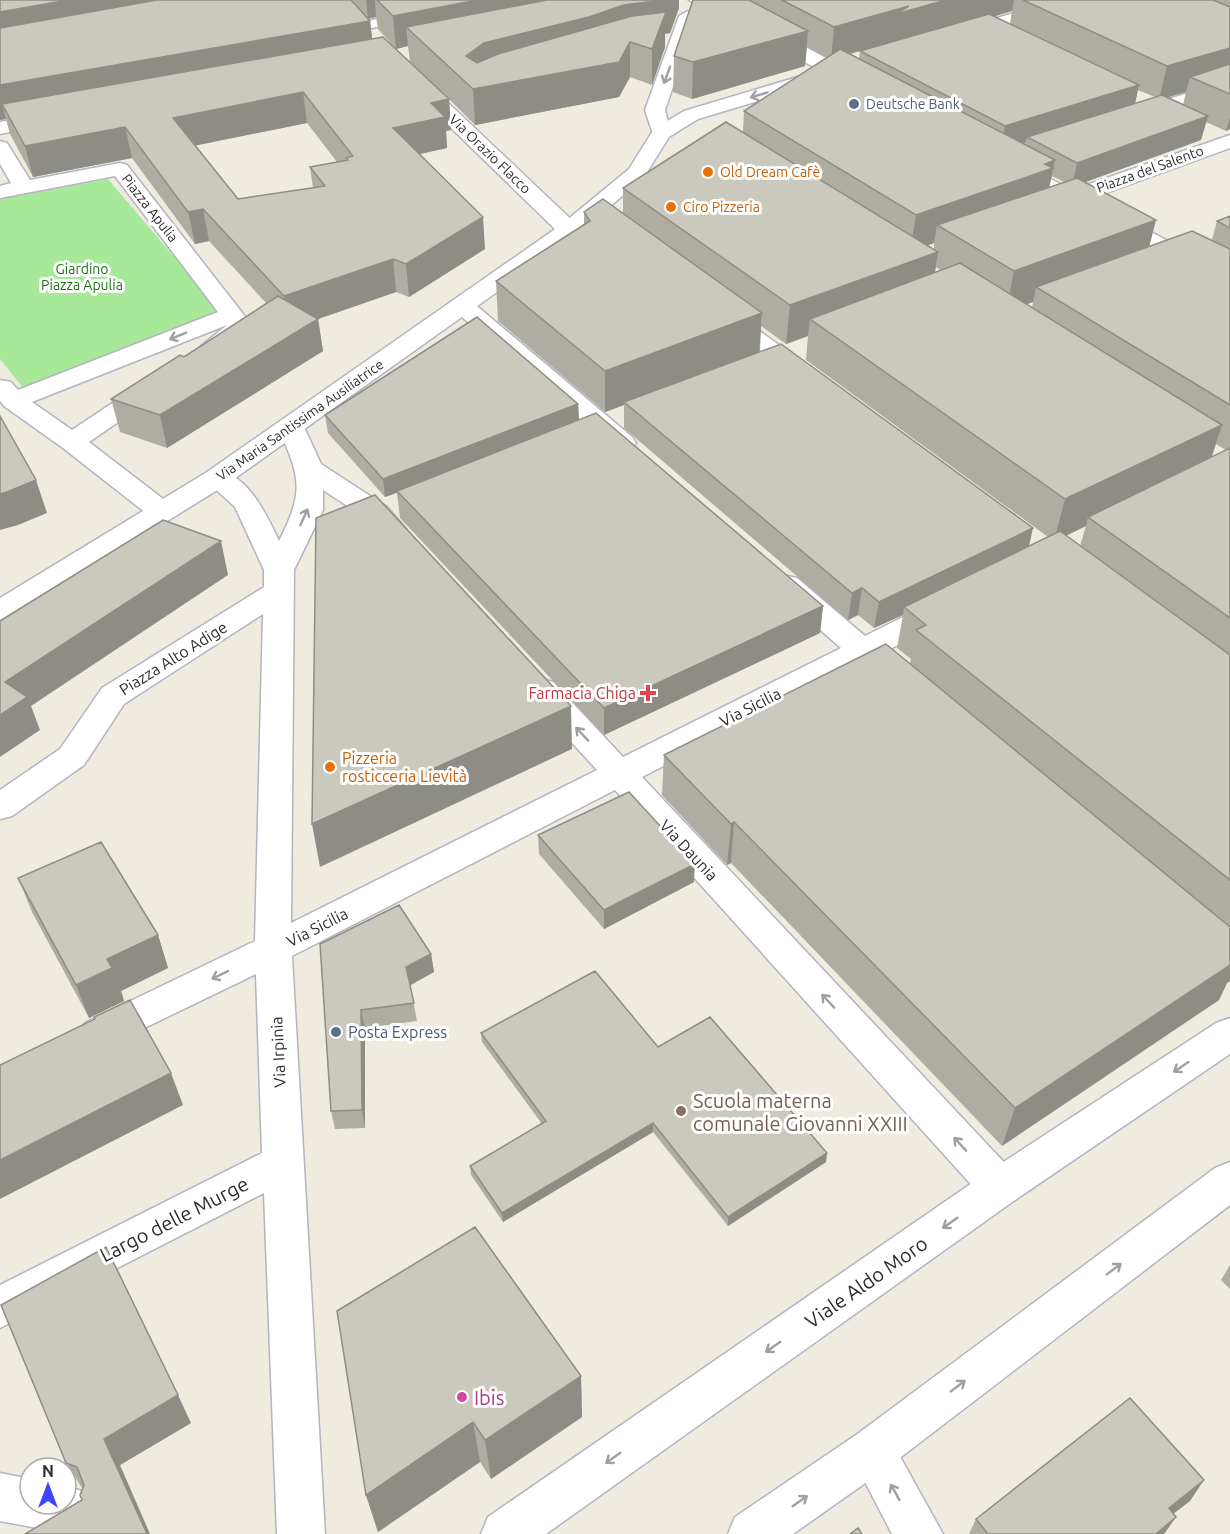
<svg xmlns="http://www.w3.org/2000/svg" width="1230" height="1534" viewBox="0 0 1230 1534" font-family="Ubuntu,sans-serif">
  <rect width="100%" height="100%" fill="#efebdf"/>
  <path fill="#a8e999" d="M108,179L222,313L23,388L0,359V199Z"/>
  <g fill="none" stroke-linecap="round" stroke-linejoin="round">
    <defs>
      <path id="service" d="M414,12L419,13L421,16L419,19L361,30L354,26L361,22Z"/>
      <path id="minor" d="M689,0H714L727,5L865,79L868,83L858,89L851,87Z
        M688,11L697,16L665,110L671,133L668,137H654L645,110L679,16Z
        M417,78L424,80L577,225L580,230L577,235H561L410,88L407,84L410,80Z
        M1230,80V92L1134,122L1127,120L1124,116L1127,112Z
        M53,112L60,114L63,118L60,122L0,134V122Z
        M1230,135V148L1089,199L1230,274V290L1074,208L1069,214H1053L1050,209L1058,200L1002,169L998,165L1002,161H1016L1072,190Z
        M0,141L7,143L30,180L120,163L127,165L254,328C244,342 219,357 202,353L199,348L227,325L32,402L72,430L144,382L153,379L162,382L166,387L162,392L89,442L171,505L175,511L171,517L161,519L151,517L63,448L4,406L0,401V380L11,382L18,390L218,312L115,176L0,198V186L11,183L0,164Z
        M463,299L471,301L632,437L636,443L632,449L623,451L614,449L455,311L451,306L455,301Z
        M724,309L732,311L812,369L816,374L812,379L803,382L794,379L716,321L712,316L716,311Z
        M291,419L300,421L304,427L321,464L387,507L406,529L402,535L392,538L382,535L367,519L323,490V510L294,570L291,923L597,770L531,698L526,690L531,682L542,679L553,682L623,757L841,648L777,592L772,585L777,578L787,576L797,578L865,636L929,604L940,601L951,604L955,611L951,618L884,652L892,663L888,670C876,674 869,673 860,665L642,777L1015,1174L1021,1187L1015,1200L1000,1206L985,1200L615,790L292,956L325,1534H277L264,1193L0,1328V1285L262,1153L256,974L99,1050L85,1045L80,1034L85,1023L255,941L263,614L124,704L84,765L12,816L0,819V790L60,749L102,688L264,587V570L235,507L203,478L207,472C243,463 267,515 279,541C305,490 300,477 278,427L282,421Z
        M872,1428L888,1435L943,1534H892L849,1451L856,1435Z
        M0,1473L30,1479V1504H66V1486L91,1494L98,1511L91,1528L69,1534L0,1521Z"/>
      <path id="tertiary" d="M1058,0H1086L1083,4L970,38H956L954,34L956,30Z
        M821,70L831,76L828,80L698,119L669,137L644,177L577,235L227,484L11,618L0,621V598L207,472L561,225L629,169L654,129L684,111Z
        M1230,1018V1054L1015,1200L546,1534H481L488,1517L985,1174L1216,1023Z
        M1230,1162V1205L888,1467L793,1534H728L735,1517L856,1435L1215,1168Z"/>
    </defs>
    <use href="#service" stroke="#b3b3c2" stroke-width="3"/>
    <use href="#minor" stroke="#b3b3c2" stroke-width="3"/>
    <use href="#tertiary" stroke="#b3b3c2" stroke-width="3"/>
    <use href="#service" fill="#fff" fill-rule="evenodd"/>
    <use href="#minor" fill="#fff" fill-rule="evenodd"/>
    <use href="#tertiary" fill="#fff" fill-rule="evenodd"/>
  </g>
  <path fill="#afada3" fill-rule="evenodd" d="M0,0H679V8L670,33L665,34V47L652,85L630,77L619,97L475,125L449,99L451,130L446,131L447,148L420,154L485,249L409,297L396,292L318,319L323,351L167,448L120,432L111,399L184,357L266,303L209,241L195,244L132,158L33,177L10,134L6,119L0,120ZM376,17L378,29L396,49L408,46L410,62L372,39L370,21L368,18ZM307,123L337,162L310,167L313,188L238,199L195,145Z
    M693,0H1230V129L1226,131L1206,122L1201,140L1085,182L1149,246L1212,240L1217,221L1230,216V981L1227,983L1219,1000L1002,1146L731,863L727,865L662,795L664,755L910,664L911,659L897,648L903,615L874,628L858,615L848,620L624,428V405L605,412L498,321L496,281L584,224V212L623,213V188L743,132L744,111L828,58L807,47L805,66L692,99L673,92L674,56ZM1012,11L1010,24L995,16ZM866,49L860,51L859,59L850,54ZM1138,90L1155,97L1135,104ZM1186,92L1183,105L1166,97ZM1052,176L1064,182L1049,187ZM934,243V249L928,245ZM936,267L940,270L935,272ZM1033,302L1032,308L1026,304ZM761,326L786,344L808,336L806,360L1048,537L1029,546L760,352ZM1216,444L1226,450L1212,457ZM1086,526L1080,546L1066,536Z
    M578,404L579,420L823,606L820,633L604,735L400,518L397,493L385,497L328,433L325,415Z
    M538,835L694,882L604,929L539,854Z
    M18,878L158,935L168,968L121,991L124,1001L89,1018L32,912Z
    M320,944L431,954L434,972L410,985L417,1021L365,1028V1128L335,1129L331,1111Z
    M481,1033L658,1047L827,1153L826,1162L728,1226L653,1132L503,1222L471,1175L470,1166L542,1124L482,1042Z
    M1230,1265V1289L1221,1280Z
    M337,1311L581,1376L582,1417L491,1479L480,1462L378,1532L366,1495Z
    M191,1423L120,1465L82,1500V1488L66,1463Z
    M1190,1501L1173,1513L1176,1517L1164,1534H969L976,1519Z"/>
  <path fill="#8e8d85" d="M68,0H255L0,46V12Z
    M366,0H375L376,17L368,19Z
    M478,0H644L406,27L408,46L396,49L393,16Z
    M663,0H679V8L670,33L665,34V47L652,85V49L657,35L486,79L466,56L484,43L624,5Z
    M946,0H1014L1012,11L892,47L893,42L831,59L834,27L909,6Z
    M370,21L374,53L2,104L6,119L0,120V85Z
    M808,31L805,66L692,99L693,62Z
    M630,42V77L619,97L475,125L473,89Z
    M1230,48V79L1190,77L1186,92L1159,100L1167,66Z
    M1139,85L1134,108L1027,137L1026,142L1001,150L1005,126Z
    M303,92L307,123L179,149L173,118Z
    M449,99L451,130L446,131L447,148L396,159L393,128L431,103Z
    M1208,116L1201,140L1072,187L1077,163Z
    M1230,118V129L1226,131Z
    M125,127L132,158L33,177L25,146Z
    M1055,160L1046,204L937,225L934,243L910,252L916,215Z
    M203,209L209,241L195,244L188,212Z
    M483,217L485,249L409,297L406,264Z
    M1156,220L1146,260L1036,287L1033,302L1006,312L1014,271Z
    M938,252L932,290L810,319L808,336L786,344L790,305Z
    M393,259L396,292L318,319L323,351L167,448L160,415L290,329L284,296Z
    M762,313L759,354L624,402V405L605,412V371Z
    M578,404L579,422L385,497L383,479Z
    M1222,425L1208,467L1088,517L1086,526L1054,541L1065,499Z
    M36,480L47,513L18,525L0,530V494Z
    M1033,528L1027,555L904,607L903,615L874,628L879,602Z
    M221,541L228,575L31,706L40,730L0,757V715L5,682Z
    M862,588L858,615L848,620L852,593Z
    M823,606L820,633L604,735V708Z
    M571,706L572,749L320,867L312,824Z
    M734,822L731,863L727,865L731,824Z
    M695,864L694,882L604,929V910Z
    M158,935L168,968L121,991L124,1001L89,1018L76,985L107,959Z
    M431,954L434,972L409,986L406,967Z
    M1230,954V981L1227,983L1219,1000L1002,1146L1015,1108Z
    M361,1010L365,1028V1128L362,1110Z
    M171,1073L183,1105L0,1199V1160Z
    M653,1123V1132L503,1222L502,1213Z
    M827,1153L826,1162L728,1226V1217Z
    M581,1376L582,1417L491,1479L485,1440Z
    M178,1395L191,1423L120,1465L150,1534H147L104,1439Z
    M473,1422L480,1462L378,1532L366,1495Z
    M1204,1480L1190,1501L1155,1528L1169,1508Z
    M1176,1517L1164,1534H1156Z"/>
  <path fill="#cbc9be" stroke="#8e8d85" stroke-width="1.5" fill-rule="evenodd" d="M0,0H68L0,12Z
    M157,0H351L370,21L0,85V28Z
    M377,0H478L393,16Z
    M547,0H663L624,5L589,17L484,43L466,56L477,63L498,54L632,16L666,12L652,49L630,42L619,62L473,89L406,27Z
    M693,0H749L808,31L693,62L674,56Z
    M782,0H946L896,14L909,6L834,27Z
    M1023,0H1213L1230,7V48L1167,66Z
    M989,14L1139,85L1005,126L860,51Z
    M383,37L449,99L431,103L445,117L393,128L483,217L406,264L393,259L284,296L203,209L188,212L125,127L25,146L2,104ZM303,92L353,156L346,158L348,160L310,167L325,186L238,199L173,118Z
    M840,49L1055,160L1045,164L1053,168L916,215L744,111Z
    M1230,64V94L1190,77Z
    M1162,95L1208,116L1077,163L1027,137Z
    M726,122L938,252L790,305L623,188Z
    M1077,178L1156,220L1014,271L937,225Z
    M603,199L762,313L605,371L496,281L590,221L584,212Z
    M1230,216V228L1217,221Z
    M1192,231L1230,249V405L1036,287Z
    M960,263L1222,425L1065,499L810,319Z
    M278,296L318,319L160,415L111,399L180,355L184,357Z
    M477,317L578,404L383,479L325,415Z
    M781,344L1033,528L879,602L862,588L852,593L624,402Z
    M596,413L823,606L604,708L397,491Z
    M0,416L36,480L7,492L0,494Z
    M1230,448V618L1088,517Z
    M375,495L571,706L312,824L316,518Z
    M163,520L221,541L5,682L27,697L0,715V621Z
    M1060,531L1230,655V880L916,630L926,625L904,607Z
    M886,644L1230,927V965L1015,1108L734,822L731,824L664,755Z
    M629,792L695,864L604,910L538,835Z
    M101,842L158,935L107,959L112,968L76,985L18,878Z
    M399,905L431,954L406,967L414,1003L361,1010L362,1110L331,1111L320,944Z
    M595,971L658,1047L710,1017L827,1153L728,1217L653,1123L502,1213L470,1166L546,1121L481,1033Z
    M130,1000L171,1073L0,1160V1065L95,1019L94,1017Z
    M475,1227L581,1376L485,1440L473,1422L366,1495L337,1311Z
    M106,1247L178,1395L104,1439L147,1534H25L82,1500L80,1495L84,1485L77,1467L66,1463L1,1305Z
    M1130,1398L1204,1480L1169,1508L1176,1517L1156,1534H988L976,1519Z
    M858,1528L862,1534H850Z"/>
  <defs><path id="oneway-shaft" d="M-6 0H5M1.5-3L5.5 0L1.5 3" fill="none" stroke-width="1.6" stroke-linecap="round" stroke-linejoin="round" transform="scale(1.5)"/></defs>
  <g stroke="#a0a0a0">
    <use href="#oneway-shaft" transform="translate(667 75) rotate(110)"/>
    <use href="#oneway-shaft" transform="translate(759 95) rotate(163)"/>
    <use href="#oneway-shaft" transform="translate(178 336) rotate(158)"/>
    <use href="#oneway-shaft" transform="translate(304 517) rotate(-66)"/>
    <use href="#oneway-shaft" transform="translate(582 734) rotate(-133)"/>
    <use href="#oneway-shaft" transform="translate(220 975) rotate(154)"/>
    <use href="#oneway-shaft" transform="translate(828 1001) rotate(-133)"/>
    <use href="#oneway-shaft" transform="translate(1181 1067) rotate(146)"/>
    <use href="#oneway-shaft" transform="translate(960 1144) rotate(-133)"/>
    <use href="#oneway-shaft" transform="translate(950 1223) rotate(145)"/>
    <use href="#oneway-shaft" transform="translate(1114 1269) rotate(-37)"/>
    <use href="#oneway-shaft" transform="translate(773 1347) rotate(145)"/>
    <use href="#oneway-shaft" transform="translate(958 1386) rotate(-37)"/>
    <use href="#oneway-shaft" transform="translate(613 1458) rotate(145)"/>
    <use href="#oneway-shaft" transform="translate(895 1492) rotate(-119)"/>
    <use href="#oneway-shaft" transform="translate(800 1501) rotate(-35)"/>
  </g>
  <g fill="#5c6f8a" stroke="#fff" stroke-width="2">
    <circle cx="854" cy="104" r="6"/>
    <circle cx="336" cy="1032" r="6"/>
  </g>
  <g fill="#e8710a" stroke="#fff" stroke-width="2">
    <circle cx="708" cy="172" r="6"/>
    <circle cx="671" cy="207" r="6"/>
    <circle cx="330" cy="767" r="6"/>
  </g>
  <path fill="#e0444e" stroke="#fff" stroke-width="2" d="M645 684h6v6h6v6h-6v6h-6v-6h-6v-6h6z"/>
  <circle fill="#8d6e63" stroke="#fff" stroke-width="2" cx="681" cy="1111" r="6"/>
  <circle fill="#d1479c" stroke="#fff" stroke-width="2" cx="462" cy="1397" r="6"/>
  <g text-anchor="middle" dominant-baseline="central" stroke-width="6" stroke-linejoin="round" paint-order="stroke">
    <g font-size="14" fill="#4e5e75" stroke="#fff" text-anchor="start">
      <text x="866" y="104">Deutsche Bank</text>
    </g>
    <g font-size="14" fill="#2d2d2d" stroke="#fff">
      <text transform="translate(490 154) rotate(44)">Via Orazio Flacco</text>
      <text transform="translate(1150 169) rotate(-20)">Piazza del Salento</text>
      <text transform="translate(150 208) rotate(52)">Piazza Apulia</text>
      <text transform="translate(300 420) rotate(-35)">Via Maria Santissima Ausiliatrice</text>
    </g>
    <g font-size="14" fill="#c56008" stroke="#fff" text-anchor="start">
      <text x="720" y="172">Old Dream Cafè</text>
      <text x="683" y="207">Ciro Pizzeria</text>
    </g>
    <g font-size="14" fill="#1b7216" stroke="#fff">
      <text x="82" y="269">Giardino<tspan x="82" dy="16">Piazza Apulia</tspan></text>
    </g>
    <g font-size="16" fill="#2d2d2d" stroke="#fff">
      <text transform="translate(173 658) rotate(-32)">Piazza Alto Adige</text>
      <text transform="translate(750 707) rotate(-27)">Via Sicilia</text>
      <text transform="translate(689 850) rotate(47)">Via Daunia</text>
      <text transform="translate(317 927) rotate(-27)">Via Sicilia</text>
      <text transform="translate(278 1052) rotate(-93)">Via Irpinia</text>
    </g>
    <g font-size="16" fill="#be3a42" stroke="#fff" text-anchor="end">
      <text x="636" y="693">Farmacia Chiga</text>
    </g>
    <g font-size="16" fill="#c56008" stroke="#fff" text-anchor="start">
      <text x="342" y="758">Pizzeria<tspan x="342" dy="18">rosticceria Lievità</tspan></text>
    </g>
    <g font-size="16" fill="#4e5e75" stroke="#fff" text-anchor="start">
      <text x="348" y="1032">Posta Express</text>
    </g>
    <g font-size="20" fill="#785e54" stroke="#fff" text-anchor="start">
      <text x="693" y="1100">Scuola materna<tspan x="693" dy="23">comunale Giovanni XXIII</tspan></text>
    </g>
    <g font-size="20" fill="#2d2d2d" stroke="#fff">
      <text transform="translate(174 1219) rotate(-27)">Largo delle Murge</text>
      <text transform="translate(866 1282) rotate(-35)">Viale Aldo Moro</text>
    </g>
    <g font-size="20" fill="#b23c85" stroke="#fff" text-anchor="start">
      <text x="474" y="1397">Ibis</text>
    </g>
  </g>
  <g transform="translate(48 1486)"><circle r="28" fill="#ffffff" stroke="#ababab" stroke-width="1.5"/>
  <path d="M0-4.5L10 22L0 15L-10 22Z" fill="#3d44ff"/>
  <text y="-9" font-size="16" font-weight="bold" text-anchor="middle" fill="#2d2d2d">N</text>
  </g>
</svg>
